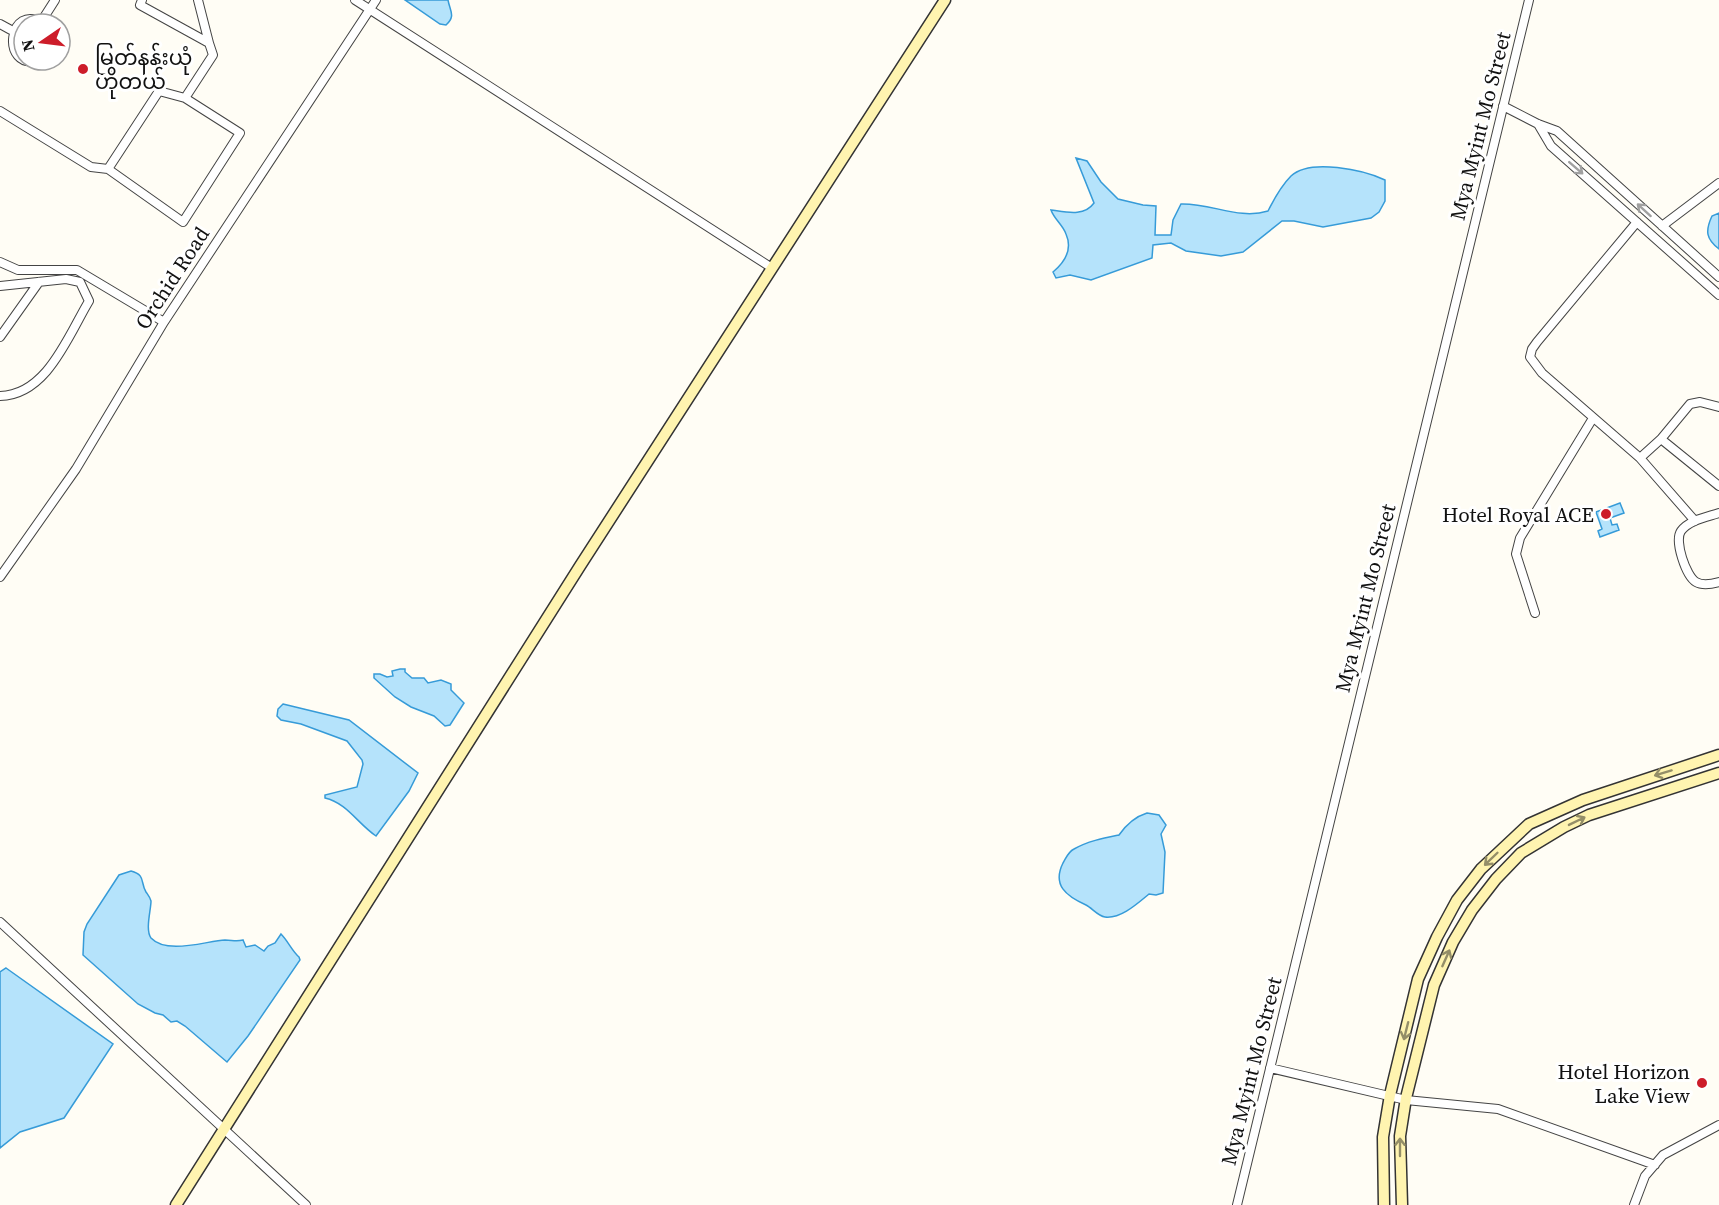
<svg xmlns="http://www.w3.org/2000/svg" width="1719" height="1205" viewBox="0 0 1719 1205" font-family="'Source Serif 4','Noto Sans Myanmar',serif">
  <rect width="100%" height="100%" fill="#fffdf5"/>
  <path fill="#b5e3fb" stroke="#369bd8" stroke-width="1.5" d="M405,0H448C450,11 456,16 446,25L440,24Z
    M1076,158L1087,161L1101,182L1118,199L1143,205L1156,206L1155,235H1171L1173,220L1181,204C1211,203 1239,220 1268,211C1274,199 1281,186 1291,176C1310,158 1364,170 1385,180V201L1379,212L1371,218L1323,227L1294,221H1282L1243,252L1221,256L1186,251L1171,243L1153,245L1152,258L1091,280L1070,275L1056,278L1053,272C1065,262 1073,250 1066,234C1063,225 1054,219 1051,210C1066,212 1084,217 1094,203Z
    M1719,213V249C1706,239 1705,231 1712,216Z
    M1620,503L1624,513L1610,518L1612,525L1617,524L1619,530L1600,537L1598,531L1602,529L1596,512Z
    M400,669H405V672L412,678H424L428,683L441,680L451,684V690L464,703L450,725L445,726L434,716L411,707L395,697L374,678V674H380L387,677L393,676L392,671Z
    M283,704L349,720L418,773L409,791L376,836C358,824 347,803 325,798V795L357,787L363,764L362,760L347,741L301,724L281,720L277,716L278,709Z
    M1147,813L1159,815L1166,825L1161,834L1165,852L1163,893L1156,895L1149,894C1138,903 1121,919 1105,917C1098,916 1092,908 1086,905C1066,896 1052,885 1063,863C1066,858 1068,852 1074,849C1088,841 1104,838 1119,835C1126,825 1134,817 1147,813Z
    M131,871C146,875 140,882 146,892C148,895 150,897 151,901C151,910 145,930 151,938C167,955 206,941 225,940C232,940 236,942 243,940L246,947L255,945L264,951L268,946L275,943L281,934C288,941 292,951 299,957L300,960L248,1036L227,1062L185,1026L177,1021L171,1022L163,1015L155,1013L138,1004L83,955L84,932L87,924L119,875Z
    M6,968L113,1044L64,1118L20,1132L0,1148V972Z"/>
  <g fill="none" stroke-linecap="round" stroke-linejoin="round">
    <defs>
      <path id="street" d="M198,0L209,43
        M355,0L772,268
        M41,22L55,0
        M0,24L11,30
        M38,60C0,71 8,0 44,24
        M1503,106L1538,124L1557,131L1719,277
        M0,111L91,167L108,169L183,222L240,133L185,98L213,55L209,43L140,5L142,0
        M1538,124L1551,146L1719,295
        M108,169L159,91L185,98
        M1637,222L1537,342L1532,349L1530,357L1542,373L1640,458L1695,521
        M1662,226L1719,183
        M0,262L18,270H77L164,322
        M0,286L66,279L80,282L89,301C68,336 47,395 0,396
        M0,337L39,282
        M1661,439L1719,486
        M1640,458L1661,439L1690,404L1700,402L1719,407
        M1719,513C1707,517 1689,520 1681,531C1674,541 1686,576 1696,582C1703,586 1712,584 1719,582
        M0,577L76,469L164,322L376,0
        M1535,613L1516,554L1520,538L1593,418
        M0,922L306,1205
        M1270,1068L1406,1100L1498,1109L1655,1165
        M1237,1205L1529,0
        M1634,1205L1645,1176L1663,1155L1719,1125"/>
      <path id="secondary" d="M176,1205L580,566L945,0
        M1384,1205L1383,1137L1390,1095L1418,979L1437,937L1457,900L1481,869L1529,824L1583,800L1719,755
        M1402,1205L1400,1136L1406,1098L1434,985L1453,942L1472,910L1496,879L1521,853L1564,827L1589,815L1719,773"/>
    </defs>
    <use href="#street" stroke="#444" stroke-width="10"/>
    <use href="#secondary" stroke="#333" stroke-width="13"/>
    <use href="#street" stroke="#fff" stroke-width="8"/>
    <use href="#secondary" stroke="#fff4b0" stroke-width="10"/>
  </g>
  <defs><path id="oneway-shaft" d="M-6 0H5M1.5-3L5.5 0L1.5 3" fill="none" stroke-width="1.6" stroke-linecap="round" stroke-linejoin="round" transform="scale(1.5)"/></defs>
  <g stroke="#a0a0a0">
    <use href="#oneway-shaft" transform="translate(1576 168) rotate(41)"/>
    <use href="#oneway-shaft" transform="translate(1644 210) rotate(-138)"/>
  </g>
  <g stroke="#948e68">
    <use href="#oneway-shaft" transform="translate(1663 773) rotate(163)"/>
    <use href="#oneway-shaft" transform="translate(1577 821) rotate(-26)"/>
    <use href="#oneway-shaft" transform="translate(1491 859) rotate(136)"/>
    <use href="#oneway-shaft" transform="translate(1446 958) rotate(-66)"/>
    <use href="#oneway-shaft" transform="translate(1406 1031) rotate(104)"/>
    <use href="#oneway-shaft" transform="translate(1400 1147) rotate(-90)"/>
  </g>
  <g fill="#cd1d2a" stroke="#fff" stroke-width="2">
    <circle cx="83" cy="69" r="6"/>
    <circle cx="1606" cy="514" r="6"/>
    <circle cx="1702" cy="1083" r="6"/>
  </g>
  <g text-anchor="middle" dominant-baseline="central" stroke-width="6" stroke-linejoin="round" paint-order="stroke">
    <g font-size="21" fill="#111" stroke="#fff" text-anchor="end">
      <text x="95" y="57" text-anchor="start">မြတ်နန်းယုံ<tspan x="95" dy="24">ဟိုတယ်</tspan></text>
      <text x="1594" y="514">Hotel Royal ACE</text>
      <text x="1690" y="1071">Hotel Horizon<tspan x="1690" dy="24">Lake View</tspan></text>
    </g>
    <g font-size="21" fill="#111" stroke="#fff">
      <text transform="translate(1480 126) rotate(-76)">Mya Myint Mo Street</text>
      <text transform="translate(172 278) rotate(-57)">Orchid Road</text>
      <text transform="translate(1365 598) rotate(-76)">Mya Myint Mo Street</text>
      <text transform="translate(1251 1071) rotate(-76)">Mya Myint Mo Street</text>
    </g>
  </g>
  <g transform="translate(42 42) rotate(256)"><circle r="28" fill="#ffffff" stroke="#a0a0a0" stroke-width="1.5"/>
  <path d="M0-4.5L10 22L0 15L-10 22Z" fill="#cd1d2a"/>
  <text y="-9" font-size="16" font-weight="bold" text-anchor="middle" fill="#111111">N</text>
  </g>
</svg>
